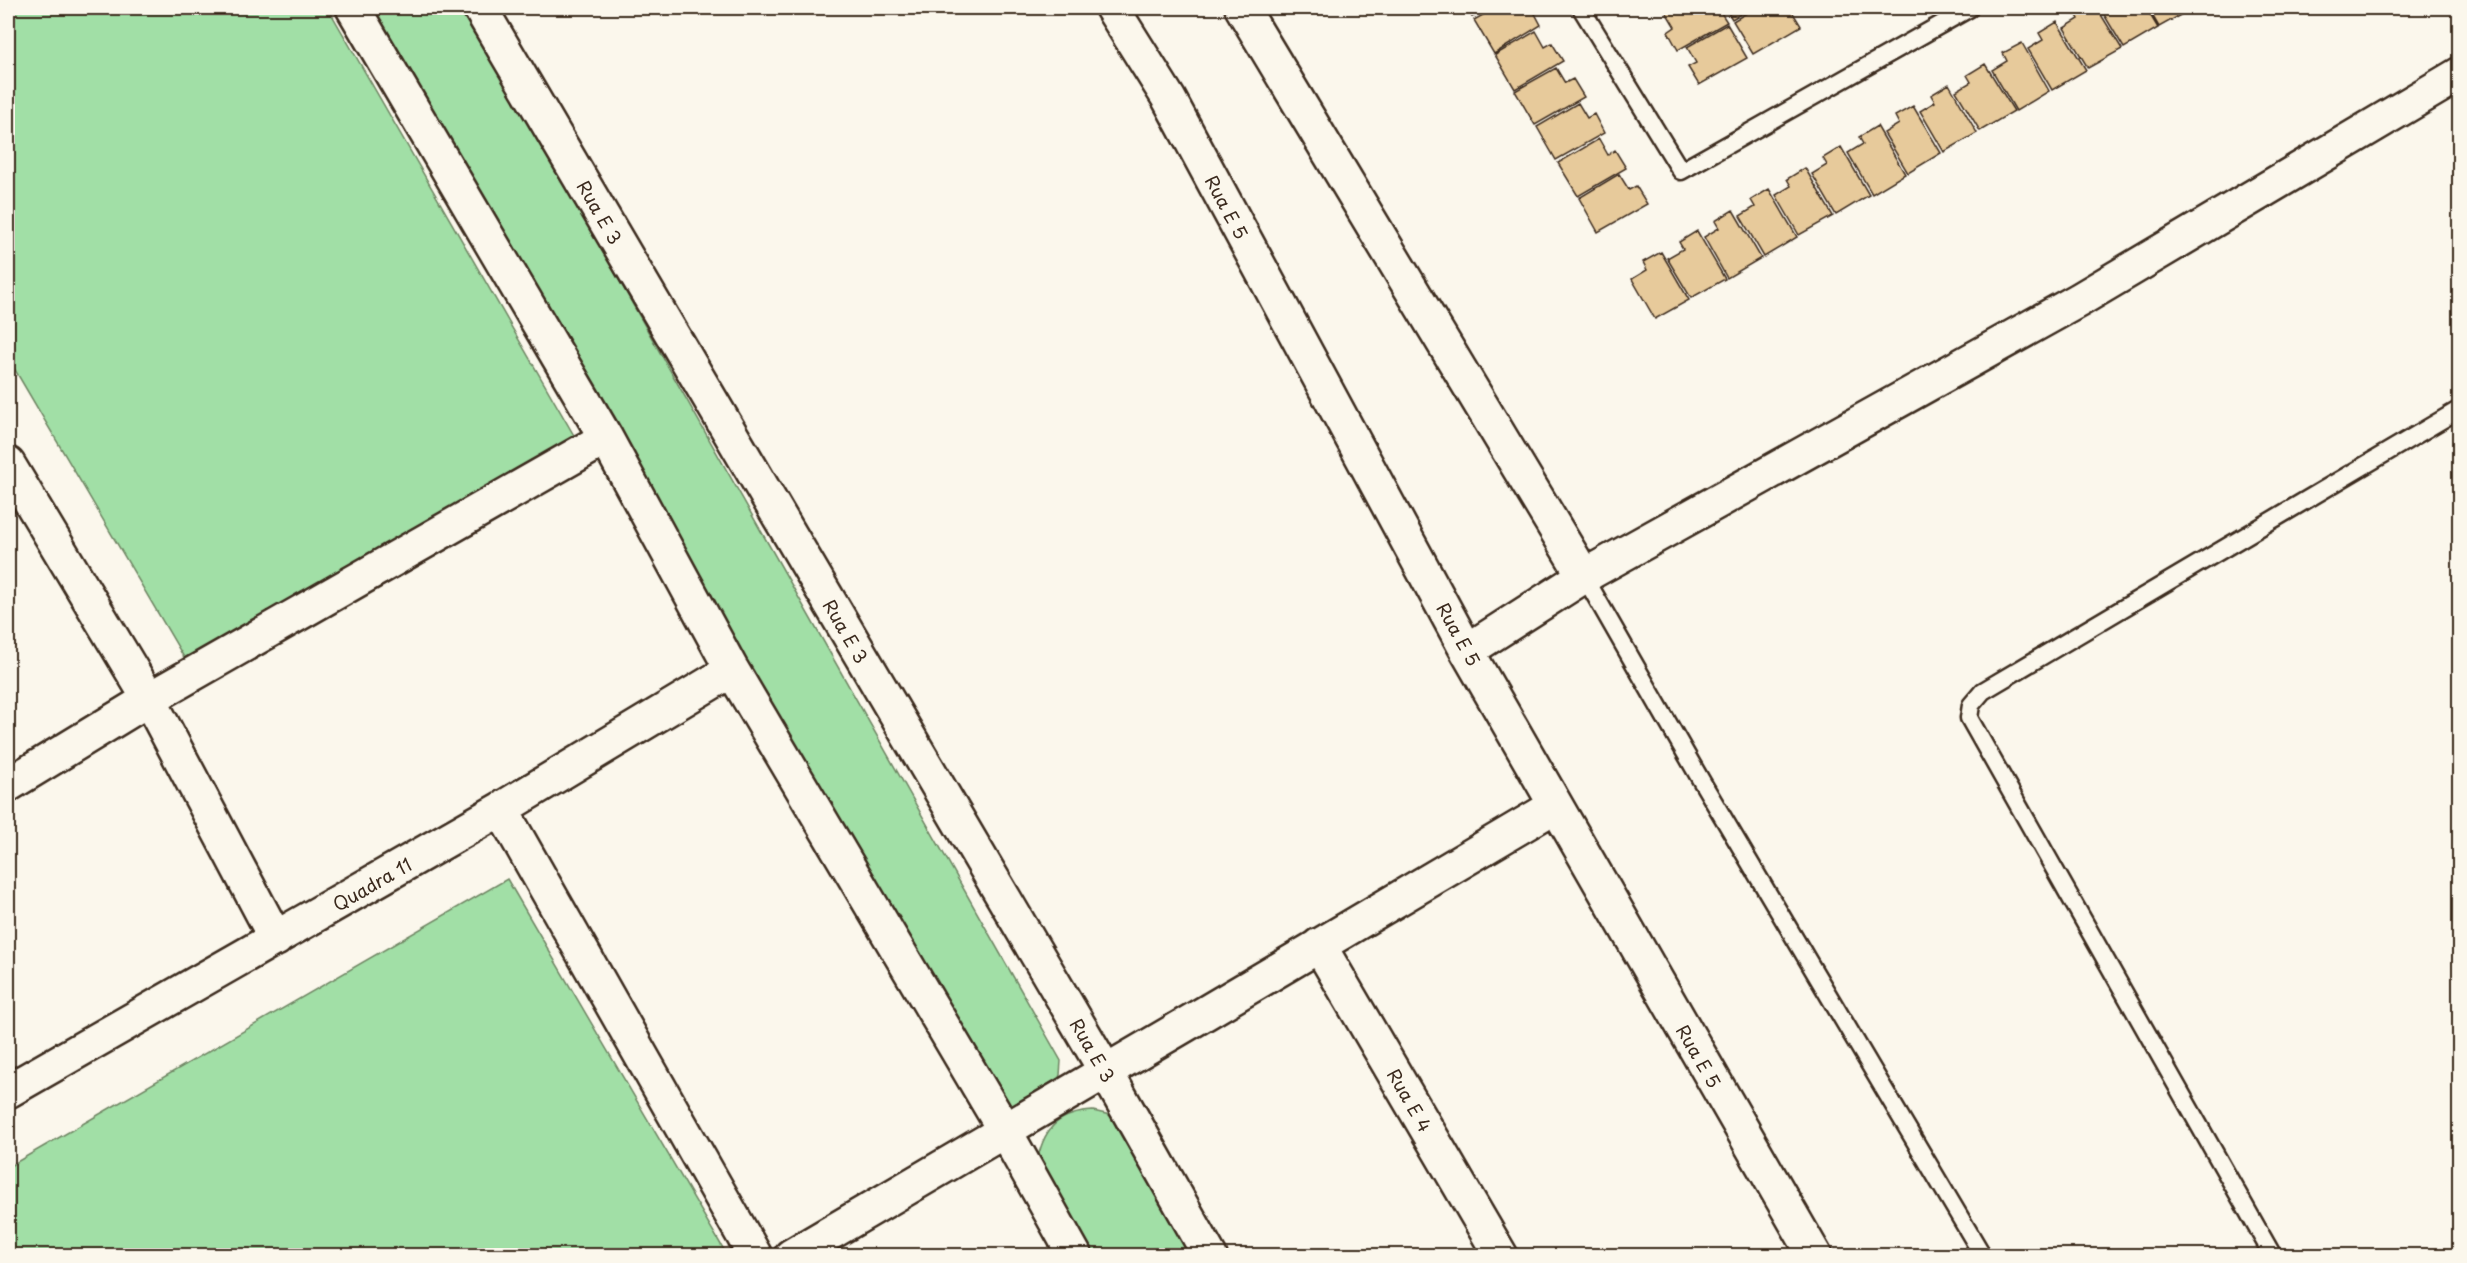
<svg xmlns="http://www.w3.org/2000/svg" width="2467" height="1263" viewBox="0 0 2467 1263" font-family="'Playpen Sans',sans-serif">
  <rect width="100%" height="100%" fill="#fbf7ec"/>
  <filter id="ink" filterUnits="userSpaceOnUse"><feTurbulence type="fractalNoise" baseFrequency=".0167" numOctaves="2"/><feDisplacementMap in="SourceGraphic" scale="12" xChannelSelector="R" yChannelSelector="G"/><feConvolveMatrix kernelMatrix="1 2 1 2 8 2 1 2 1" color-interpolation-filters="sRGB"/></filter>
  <g filter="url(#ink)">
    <path fill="#a1dfa6" stroke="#6e8462" stroke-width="1.5" d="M8,8H328L576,439L189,666L8,358Z
      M369,8H465L1061,1061L1060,1075L1054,1089L1031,1108L1002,1110Z
      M507,879L727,1255H8V1167Z
      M1093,1111L1110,1115L1190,1255H1094L1038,1158C1045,1125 1061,1113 1093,1111Z"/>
    <path fill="#e7ca9b" stroke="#3b2a1e" stroke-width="1.5" d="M1467,8H1489L1472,17Z
      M1495,8H1522L1524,11L1532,8L1541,25L1494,54L1474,20Z
      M1673,8H1718L1727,22L1678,50L1668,32L1675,27L1666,12Z
      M1725,8H1751L1732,19Z
      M1755,8H1790L1801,26L1753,54L1733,21Z
      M2082,8H2097L2122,49L2088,68L2064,28L2079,19L2075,12Z
      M2100,8H2146L2158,28L2124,48Z
      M2148,8H2193L2159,27Z
      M2057,22L2086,70L2052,90L2028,49L2043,40L2039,33Z
      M1727,24L1747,58L1699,85L1688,67L1696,63L1687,47Z
      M1536,31L1545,47L1552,43L1563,61L1515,89L1495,55Z
      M2022,43L2049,91L2016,111L1992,70L2007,61L2003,53Z
      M1985,64L2014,111L1980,131L1956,91L1971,82L1967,75Z
      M1556,68L1565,83L1573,79L1584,97L1535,125L1515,91Z
      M1949,84L1977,133L1944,152L1920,111L1935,102L1931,95Z
      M1578,103L1587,118L1594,114L1604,133L1556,160L1537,127Z
      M1913,106L1941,153L1908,173L1884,133L1899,124L1895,116Z
      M1877,126L1905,174L1872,194L1848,153L1863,144L1859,137Z
      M1599,139L1608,155L1615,150L1626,168L1578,196L1558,163Z
      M1841,147L1869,195L1836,215L1812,174L1827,165L1823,158Z
      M1805,168L1833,216L1799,235L1776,195L1791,186L1787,179Z
      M1619,174L1629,190L1636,186L1647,204L1598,232L1579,198Z
      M1769,189L1797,237L1764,257L1740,216L1755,207L1751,200Z
      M1733,210L1761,258L1727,278L1704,237L1719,228L1715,221Z
      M1697,231L1725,279L1691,298L1667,258L1683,249L1679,242Z
      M1661,252L1689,300L1655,319L1632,279L1647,270L1643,262Z"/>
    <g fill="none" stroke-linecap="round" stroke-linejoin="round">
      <defs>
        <path id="service" d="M1581,8L1681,171L1970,8
          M1584,576L1702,782L1983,1256
          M2273,1256L1969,718L1971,705L1983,691L2460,409"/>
        <path id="minor" d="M353,8L606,438L732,670L1005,1131L1075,1256
          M480,8L1105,1070L1210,1256
          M1112,8L1169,99L1467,651L1815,1256
          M1242,8L1584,576
          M8,464L149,699L276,939
          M1467,651L1584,576L2079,300L2460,74
          M8,785L149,699L606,438
          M501,809L755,1256
          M1319,945L1501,1256
          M8,1091L501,809L732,670
          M791,1256L1207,1012L1555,806"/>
      </defs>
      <use href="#service" stroke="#3b2a1e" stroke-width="21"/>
      <use href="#minor" stroke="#3b2a1e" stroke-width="38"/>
      <use href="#service" stroke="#fbf7ec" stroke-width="16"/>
      <use href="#minor" stroke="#fbf7ec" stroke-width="33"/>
    </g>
  </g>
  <g text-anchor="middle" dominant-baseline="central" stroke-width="6" stroke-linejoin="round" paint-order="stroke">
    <g font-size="18" fill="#3b2a1e" stroke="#fbf7ec">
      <text transform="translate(1227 207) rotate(62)">Rua E 5</text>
      <text transform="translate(600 212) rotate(60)">Rua E 3</text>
      <text transform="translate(846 631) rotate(60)">Rua E 3</text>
      <text transform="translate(1459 634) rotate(61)">Rua E 5</text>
      <text transform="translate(372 884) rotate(-30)">Quadra 11</text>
      <text transform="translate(1093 1050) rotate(60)">Rua E 3</text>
      <text transform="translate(1699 1056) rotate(60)">Rua E 5</text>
      <text transform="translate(1410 1100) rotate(60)">Rua E 4</text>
    </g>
  </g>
  <rect width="2467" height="1263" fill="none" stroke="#fbf7ec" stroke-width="30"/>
  <rect x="15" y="15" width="2437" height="1233" fill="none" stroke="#3b2a1e" stroke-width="2" filter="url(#ink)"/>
</svg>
